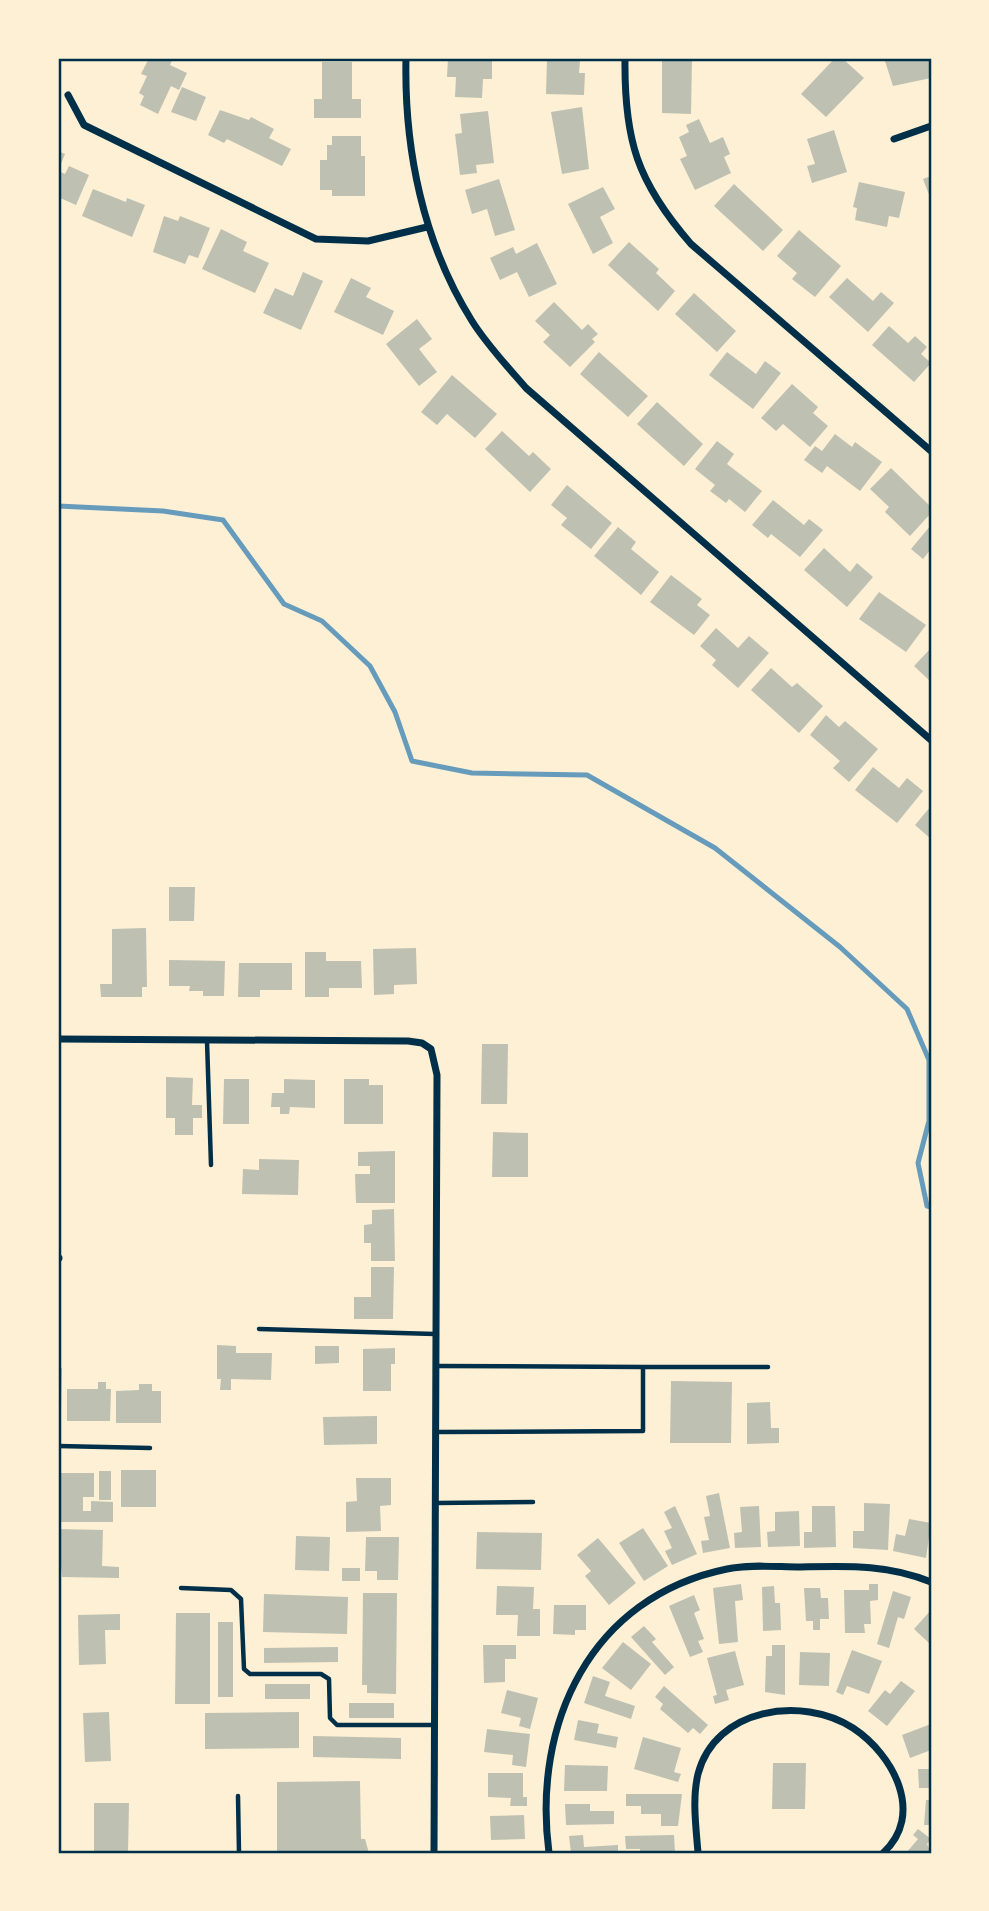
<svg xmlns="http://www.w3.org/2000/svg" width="989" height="1911" viewBox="0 0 989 1911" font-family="'Golos Text',sans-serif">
  <rect width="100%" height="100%" fill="#fdf0d5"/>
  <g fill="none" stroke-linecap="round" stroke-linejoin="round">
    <path stroke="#669bbc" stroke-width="5" d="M58,506L163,511L223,520L284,604L322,621L370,666L395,712L412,761L472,773L587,775L715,848L840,947L907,1009L929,1060V1121L918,1163L927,1206L931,1207"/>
  </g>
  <path fill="#bec0b2" d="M149,58H173L170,65L187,73L179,90L171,86L158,114L140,105L144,96L139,93L147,76L141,74Z
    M448,58H483V61H492V79H483L482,98L455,97L456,77H447Z
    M547,58H576L580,61L579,73H585L584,95L546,94Z
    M662,58H692L691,114L662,113Z
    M835,58H842L864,78L826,117L801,94Z
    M884,58H929L931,78L893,86Z
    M322,62H352V99H361V118H314V99H322Z
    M182,87L206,97L196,121L171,112Z
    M582,107L589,169L562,174L551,112Z
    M220,110L249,120L251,117L274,129L269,138L291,149L282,166L227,139L224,143L208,135Z
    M488,111L494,163L476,165L477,173L460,175L455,134L462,133L460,114Z
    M699,119L710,143L723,137L730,154L724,157L731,173L695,190L680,159L687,156L679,137L689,132L686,125Z
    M834,130L847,172L812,183L807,166L815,164L807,139Z
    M332,136H361V156H365V196H332V190H320V160H327V145H332Z
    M58,151L65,154L58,171L65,174L69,166L89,175L76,205L58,197Z
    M931,176V200L923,179Z
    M499,179L515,230L495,236L487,209L472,214L465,190Z
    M859,182L905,192L899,218L889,216L887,227L855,220L857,208L853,207Z
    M734,184L783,230L763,251L714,206Z
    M603,187L615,209L600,217L613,243L593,254L568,204Z
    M93,189L126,202L127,198L145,205L132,237L82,216Z
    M164,216L178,221L180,216L210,228L198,258L189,255L185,264L153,252Z
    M221,229L247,242L243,251L269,263L255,293L202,269Z
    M799,230L841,266L815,297L792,279L797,273L777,256Z
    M629,242L659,269L656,273L675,291L658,311L608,265Z
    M537,243L557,284L529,297L517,272L500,280L490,258L513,247L516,254Z
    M303,272L323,281L301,330L263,313L275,288L293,296Z
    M351,278L371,288L366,297L394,311L383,335L334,312Z
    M847,278L873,301L881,292L894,303L868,332L829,297Z
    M694,293L736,331L717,352L675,314Z
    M554,302L582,330L588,324L598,334L592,339L595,342L570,367L543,342L550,335L535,321Z
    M417,319L432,339L419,349L437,372L419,386L386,344Z
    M889,326L908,343L915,336L927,347L921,354L931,363L914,382L872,345Z
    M599,352L648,396L628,417L580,374Z
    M727,352L756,374L765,361L781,373L753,409L709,375Z
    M452,375L497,414L475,438L447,414L437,425L421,412Z
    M792,384L818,407L813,413L828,426L810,447L783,424L776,431L761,418Z
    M657,402L703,444L684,466L637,424Z
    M502,431L529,456L533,452L551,469L530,492L485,449Z
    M835,434L852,447L855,442L882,462L860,491L827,466L822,473L804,460L815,446L822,451Z
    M717,441L734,454L727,464L762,491L745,512L729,499L726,503L710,491L715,485L695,469Z
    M891,468L931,507V513L910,536L885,512L889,507L870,489Z
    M567,485L612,523L591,549L561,525L567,518L551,505Z
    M773,500L804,525L809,519L823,530L800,557L771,534L768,538L752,525Z
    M931,525V549L923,559L911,549Z
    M618,527L636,542L631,549L659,572L641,595L594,556Z
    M824,548L850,572L857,563L873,577L847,607L804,570Z
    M671,575L702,599L697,605L710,615L694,635L650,602Z
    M879,592L926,625L906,652L859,619Z
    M716,628L738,648L749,636L769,653L738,688L712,665L716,660L700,646Z
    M931,648V682L914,666Z
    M771,668L792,687L797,683L823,706L799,733L751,690Z
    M826,715L839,727L845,721L878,749L849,782L833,768L840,761L810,735Z
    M873,767L899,788L907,778L923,791L897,823L855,790Z
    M931,806V839L915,825Z
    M169,887H195L194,921H169Z
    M146,928L147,987H142V997H101L100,984H112V929Z
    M416,948L417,984L394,985V994L374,995L373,949Z
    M305,952H326V961H361L362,988H329V997H305Z
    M169,960L225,961L224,996H203V991H189L190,986H169Z
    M239,963H292V990H260V997H238Z
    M482,1044H508L507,1104H481Z
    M166,1077L193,1078L192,1105H202V1118H193V1135H175V1118H166Z
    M224,1079H249V1124H223Z
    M284,1079L315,1080V1108L290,1107L289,1114H280V1107H271L272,1093H284Z
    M344,1079H369V1085H383V1124H344Z
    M493,1132L528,1133V1177H492Z
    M395,1151V1203H356L355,1174H370V1166H358V1152Z
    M259,1159L299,1160L298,1195L242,1194L243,1169L259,1170Z
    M394,1209L395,1261H371V1243H364V1225L372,1224V1210Z
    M371,1267H394L393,1319H354V1297H371Z
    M217,1345L236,1346V1353H272L271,1380L231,1379V1390H220L221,1379H217Z
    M315,1346H339V1363L315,1364Z
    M395,1348V1364H391V1391H363V1349Z
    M58,1368H62L61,1411H58Z
    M671,1381L732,1382L731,1443H670Z
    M98,1382H106V1389H111L110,1421H67V1389H98Z
    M139,1384H152V1391H161V1423H116V1391L139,1390Z
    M770,1402L771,1428H779V1443L747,1444V1403Z
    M377,1416V1444L324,1445L323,1417Z
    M121,1470H156V1507H121Z
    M99,1471H111V1500H99Z
    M58,1473H94V1497H83V1511H91V1501L113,1502V1522H58Z
    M356,1478H391V1505L380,1506L381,1531L346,1532V1502L357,1501Z
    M719,1493L730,1548L703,1553L701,1541L709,1540L704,1517L710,1516L706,1496Z
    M864,1503L890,1504L888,1550L853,1548V1531H864Z
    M675,1506L697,1554L672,1565L665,1551L672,1548L664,1531L672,1528L664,1512Z
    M759,1506L761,1547L735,1548L734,1533L742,1532L740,1507Z
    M812,1506H835L836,1547L804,1548V1532H812Z
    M799,1511L800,1546L768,1547L767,1532L775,1531V1512Z
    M909,1519L931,1523L926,1558L893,1551L896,1534L905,1536Z
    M643,1528L668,1566L644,1581L619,1543Z
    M58,1529L103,1530L102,1566L119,1567V1578L62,1577Z
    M477,1532L542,1533L541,1570L476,1569Z
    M296,1536L330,1537L329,1571L295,1570Z
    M366,1537H399L398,1580H377V1571H365Z
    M598,1538L636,1583L609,1605L585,1576L591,1571L577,1555Z
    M342,1568H360V1581H342Z
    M741,1584L743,1600L735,1601L738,1642L719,1644L713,1588Z
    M869,1584H878V1600L870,1601L871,1624H864L865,1633H845L844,1590H869Z
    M497,1586L534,1587L533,1609H540V1636H517L518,1615H496Z
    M774,1586L775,1603H780L781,1630L763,1631L762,1587Z
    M804,1588H820L821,1598H828L829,1619H820V1630H813V1621H806Z
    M893,1591L911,1597L904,1619L898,1617L889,1648L877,1644Z
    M363,1593H397L396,1694L367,1693V1685H362Z
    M264,1594L348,1597L347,1634L263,1632Z
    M694,1595L700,1610L694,1613L704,1639L698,1641L703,1652L690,1657L669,1606Z
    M554,1605H586V1630H575V1635L553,1634Z
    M931,1610V1645L914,1629Z
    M176,1613H210V1704H175Z
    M120,1614V1630H105L106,1664L79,1665L78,1615Z
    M218,1622H233V1697H218Z
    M644,1626L656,1639L652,1642L674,1667L665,1675L631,1637Z
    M623,1642L651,1664L631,1690L602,1668Z
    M483,1645H516V1659H505V1682L484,1683Z
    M772,1645H785V1695L765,1692L766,1656H772Z
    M338,1647V1662L264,1663V1648Z
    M852,1650L882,1661L869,1694L847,1686L843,1695L836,1692Z
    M735,1651L744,1685L726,1690L729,1700L715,1704L713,1696L717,1695L707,1658Z
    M800,1652L830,1653L829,1686L799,1685Z
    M593,1676L610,1682L605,1696L635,1706L631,1719L584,1703Z
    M901,1681L915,1691L887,1726L868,1711L885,1690L890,1694Z
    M265,1684H310V1699H265Z
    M664,1686L708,1725L700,1734L693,1728L688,1733L660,1709L663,1704L655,1697Z
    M507,1690L538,1698L530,1729L519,1726L521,1718L501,1713Z
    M349,1703H394V1718H349Z
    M109,1712L111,1761L85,1762L83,1713Z
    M299,1712V1748L205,1749V1713Z
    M578,1720L599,1724L597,1733L618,1737L616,1748L574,1740Z
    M931,1724V1750L910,1758L902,1735Z
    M487,1729L530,1734L526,1767L512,1765L513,1755L484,1752Z
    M313,1736L401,1738V1759L313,1757Z
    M643,1737L681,1748L674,1772L681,1774L678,1782L634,1769Z
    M773,1763H806L805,1809H772Z
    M565,1765L608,1766L607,1791H564Z
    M918,1769H931V1788H919Z
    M488,1773H523V1797H527V1806H510L511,1798L488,1797Z
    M360,1781L361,1839H365L369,1853H277V1782Z
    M626,1794H682L678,1826H661V1814H641V1806H626Z
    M926,1800H931V1825H924Z
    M94,1803H129L128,1853H94Z
    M565,1804H590V1811H614V1824L566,1825Z
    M524,1815L525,1839L491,1840L490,1816Z
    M918,1829L931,1839L927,1844L931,1853H906L918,1839L913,1835Z
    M583,1835L584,1847L618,1845V1853H571L569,1836Z
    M674,1835L675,1853H640V1849H626L625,1836Z"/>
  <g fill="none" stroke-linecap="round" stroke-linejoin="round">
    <path stroke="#003049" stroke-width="4.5" d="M207,1041L211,1165
      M259,1329L435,1334
      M436,1366L643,1367V1431L436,1432
      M643,1367H768
      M58,1446L150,1448
      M436,1503L533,1502
      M181,1588L231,1590L241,1599L244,1669L250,1674H321L329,1679L330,1718L337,1725H435
      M238,1796L239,1853"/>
    <path stroke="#003049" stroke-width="7" d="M406,58C404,149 423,243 472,321C487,345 507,366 526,388L931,740
      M625,58C624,140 637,182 691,244L931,451
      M68,95L84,125L316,239L368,241L427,227
      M894,139L931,126
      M58,1039L408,1041L422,1043L431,1049L437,1075L434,1853
      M58,1258H59
      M549,1853C532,1724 590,1597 727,1569C750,1564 777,1567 801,1567C847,1566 888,1564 931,1582
      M698,1853C696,1827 692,1799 698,1774C715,1708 802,1695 853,1728C894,1755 925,1815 883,1853"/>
  </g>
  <rect width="989" height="1911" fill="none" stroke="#fdf0d5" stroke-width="119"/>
  <rect x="60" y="60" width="870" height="1792" fill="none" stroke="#003049" stroke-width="2.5"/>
</svg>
